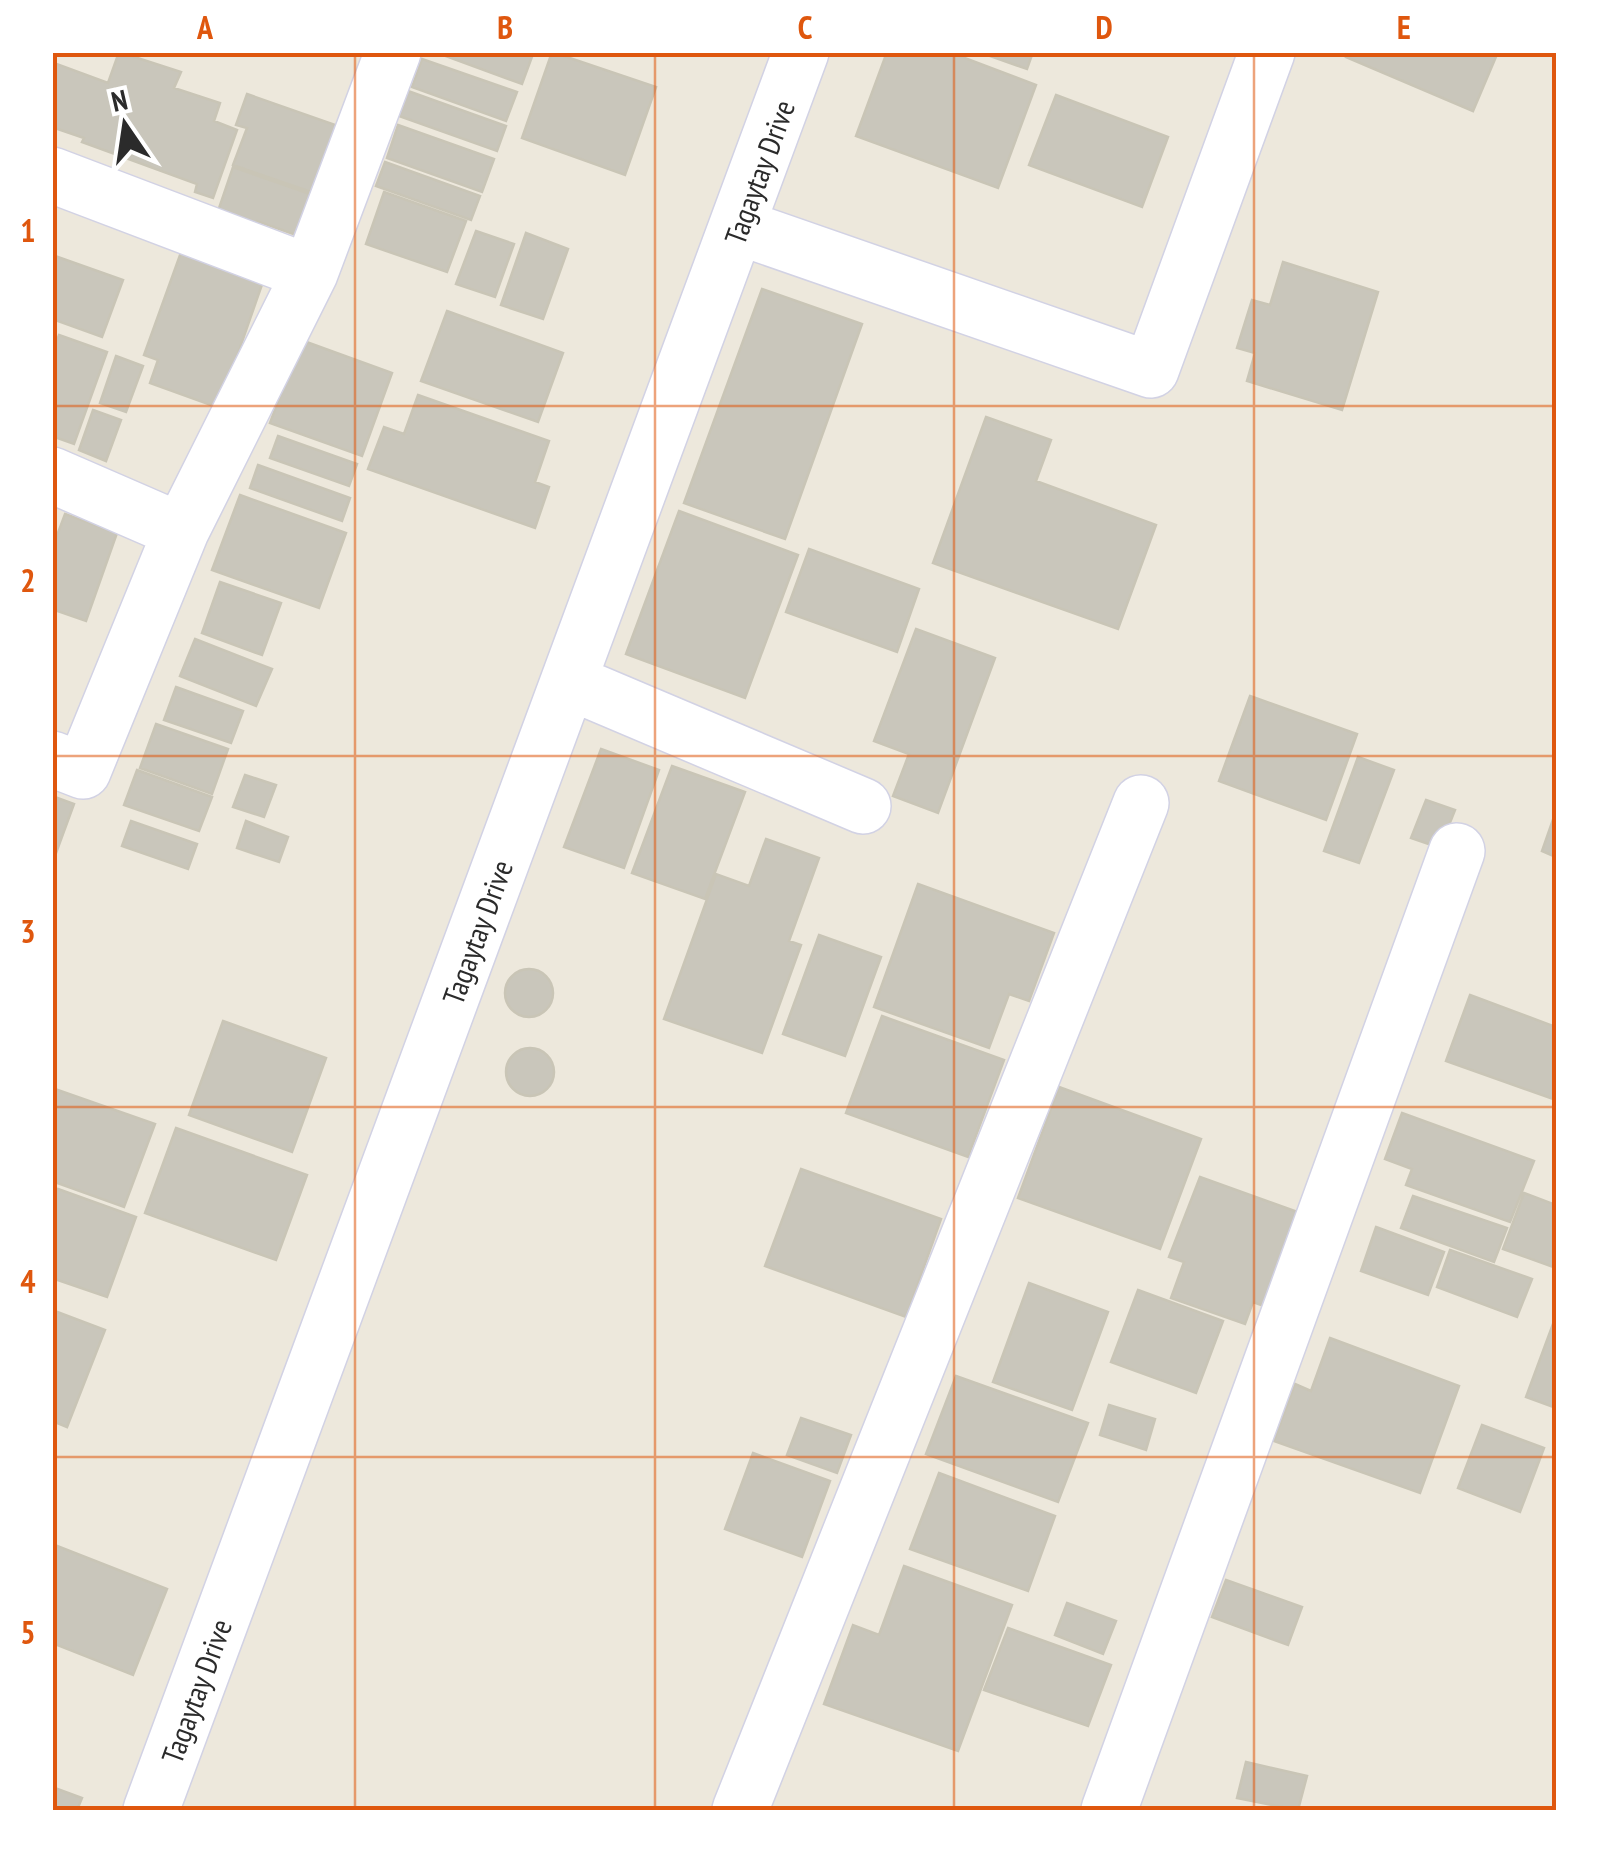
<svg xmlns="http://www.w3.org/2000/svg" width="1609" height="1863" viewBox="0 0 1609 1863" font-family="'PT Sans Narrow',sans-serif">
  <rect width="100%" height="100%" fill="#ede8dc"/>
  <path fill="#c9c6bb" stroke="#c9c5b6" stroke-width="2.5" d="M119,52L181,72L174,88L220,103L214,121L237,130L213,198L195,192L197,184L82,142L84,138L52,127L54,63L108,83Z
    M435,52H528L533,54L522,84Z
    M552,52L656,87L625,175L522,138Z
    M887,52H949L1036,85L998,188L856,136Z
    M979,52H1033L1027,69Z
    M1348,52H1498L1473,111L1346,57Z
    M422,59L517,92L506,121L412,87Z
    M408,91L506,126L497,151L399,116Z
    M247,94L338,126L314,193L233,165L247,128L236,125Z
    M1056,95L1168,137L1142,207L1029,165Z
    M398,125L494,159L482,192L387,158Z
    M385,162L480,196L471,220L376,186Z
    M233,167L310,194L296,235L257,221L251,236L214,223Z
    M384,192L466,221L447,272L366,244Z
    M476,231L514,244L495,297L456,284Z
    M526,233L568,249L543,319L501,305Z
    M184,244L266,273L219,408L150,383L158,360L144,355Z
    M55,256L123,280L102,337L52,319Z
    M1283,262L1378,292L1342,410L1247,381L1255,353L1237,348L1252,300L1270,305Z
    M762,289L862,324L785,539L684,503Z
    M447,311L563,353L538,422L421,381Z
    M59,335L107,352L74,444L52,436V354Z
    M301,340L392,373L362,456L270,423Z
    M116,356L143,366L126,412L100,403Z
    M418,395L549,441L535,482L549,487L535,528L368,469L384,427L404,434Z
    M93,410L121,420L106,461L79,450Z
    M986,417L1051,440L1036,481L1156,525L1118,629L933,563Z
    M278,436L357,464L349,486L270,458Z
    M258,465L350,498L342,521L250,488Z
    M240,495L346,533L319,608L212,570Z
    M679,511L798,555L745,698L626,654Z
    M65,514L117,533L86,621L52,609V549Z
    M809,549L919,589L897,652L786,612Z
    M220,582L281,603L262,655L202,633Z
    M916,629L995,658L938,813L893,796L909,754L874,741Z
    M195,639L272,669L256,706L180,676Z
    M176,687L243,711L231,743L164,720Z
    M1250,696L1357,734L1326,820L1219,781Z
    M156,724L228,749L212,794L140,768Z
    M601,749L659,770L624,868L564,847Z
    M1358,757L1394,770L1359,863L1324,851Z
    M672,766L745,792L705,899L632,873Z
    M137,770L212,797L199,831L124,805Z
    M245,775L276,785L264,817L233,807Z
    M52,796L74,804L52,864Z
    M1426,800L1455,810L1440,848L1411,838Z
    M1556,811V857L1542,851Z
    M131,821L197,844L188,869L122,846Z
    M246,821L288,837L279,862L237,848Z
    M766,839L819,858L789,941L801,945L762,1053L664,1019L716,874L749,886Z
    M918,884L1054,933L1029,1001L1009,994L989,1048L874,1007Z
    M819,935L881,957L845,1056L783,1034Z
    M505 993a24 24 0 1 1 48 0a24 24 0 1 1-48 0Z
    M1470,995L1556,1027V1100L1446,1061Z
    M882,1016L1004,1060L968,1157L846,1113Z
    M223,1021L326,1058L292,1152L189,1115Z
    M506 1072a24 24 0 1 1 48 0a24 24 0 1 1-48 0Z
    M1059,1087L1201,1139L1160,1249L1018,1198Z
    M52,1088L155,1124L124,1207L52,1181Z
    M1402,1113L1534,1161L1510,1222L1406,1185L1412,1169L1385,1159Z
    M176,1128L307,1175L276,1260L145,1213Z
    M801,1169L941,1219L906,1317L765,1266Z
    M1200,1177L1306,1215L1272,1309L1253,1302L1245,1324L1171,1298L1184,1262L1169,1257Z
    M58,1189L136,1217L107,1297L52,1278V1205Z
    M1524,1193L1556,1205V1268L1503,1249Z
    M1413,1196L1507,1228L1494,1262L1401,1228Z
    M1376,1227L1444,1252L1428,1295L1361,1271Z
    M1450,1250L1532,1279L1517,1317L1437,1287Z
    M1029,1283L1108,1312L1072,1410L993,1382Z
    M1138,1290L1223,1321L1196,1393L1111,1362Z
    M52,1310L105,1330L67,1427L52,1421Z
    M1553,1324L1556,1326V1408L1526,1397Z
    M1330,1338L1459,1386L1420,1493L1274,1441L1295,1384L1311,1391Z
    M956,1376L1088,1423L1058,1502L926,1454Z
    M1109,1405L1155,1419L1146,1450L1100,1435Z
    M801,1418L851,1435L837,1473L787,1455Z
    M1482,1425L1544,1448L1520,1512L1458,1488Z
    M753,1453L830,1481L802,1557L725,1529Z
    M939,1473L1055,1516L1028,1591L910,1549Z
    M52,1544L167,1589L133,1675L52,1643Z
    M904,1566L1012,1605L958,1751L824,1704L853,1625L879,1635Z
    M1226,1580L1302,1607L1288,1645L1212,1617Z
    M1067,1603L1116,1621L1103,1654L1055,1635Z
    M1008,1628L1111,1665L1088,1726L984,1690Z
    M1246,1762L1307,1776L1298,1810L1237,1798Z
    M52,1787L82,1798L77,1810H52Z"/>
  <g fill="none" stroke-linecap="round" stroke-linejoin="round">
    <defs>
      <path id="minor" d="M52,175L310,273
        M739,227L1151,370L1267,52
        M52,475L181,531
        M570,682L863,806
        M52,759L83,771L181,531L310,273L393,52
        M151,1810L801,52
        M740,1810L1141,803
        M1109,1810L1457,851"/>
    </defs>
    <use href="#minor" stroke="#d2d2e4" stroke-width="58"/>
    <use href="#minor" stroke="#fff" stroke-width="55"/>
  </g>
  <path fill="none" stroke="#df570e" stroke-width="2.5" stroke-opacity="0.55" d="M355,52V1810M655,52V1810M954,52V1810M1254,52V1810M52,406H1556M52,756H1556M52,1107H1556M52,1457H1556"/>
  <g text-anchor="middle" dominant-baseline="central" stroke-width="8" stroke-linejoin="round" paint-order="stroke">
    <g font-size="30" fill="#2b2b2b" stroke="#fff">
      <text transform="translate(759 172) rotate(-70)">Tagaytay Drive</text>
      <text transform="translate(477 932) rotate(-70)">Tagaytay Drive</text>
      <text transform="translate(196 1691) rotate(-70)">Tagaytay Drive</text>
    </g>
  </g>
  <rect width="1609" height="1863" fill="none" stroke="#ffffff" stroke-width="110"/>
  <g transform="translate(125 125) rotate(347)" stroke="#ffffff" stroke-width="8" paint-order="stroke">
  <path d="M0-8L18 38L0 25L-18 38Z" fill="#2b2b2b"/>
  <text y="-15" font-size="28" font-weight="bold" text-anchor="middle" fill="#2b2b2b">N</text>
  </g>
  <rect x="55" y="55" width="1499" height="1753" fill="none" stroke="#df570e" stroke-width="4"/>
  <g font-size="32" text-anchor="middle" font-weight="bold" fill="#df570e">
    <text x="205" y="39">A</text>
    <text x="505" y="39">B</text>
    <text x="805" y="39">C</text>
    <text x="1104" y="39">D</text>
    <text x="1404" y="39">E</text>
    <text x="28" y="242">1</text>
    <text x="28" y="592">2</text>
    <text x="28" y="943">3</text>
    <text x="28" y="1293">4</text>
    <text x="28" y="1644">5</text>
  </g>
</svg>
